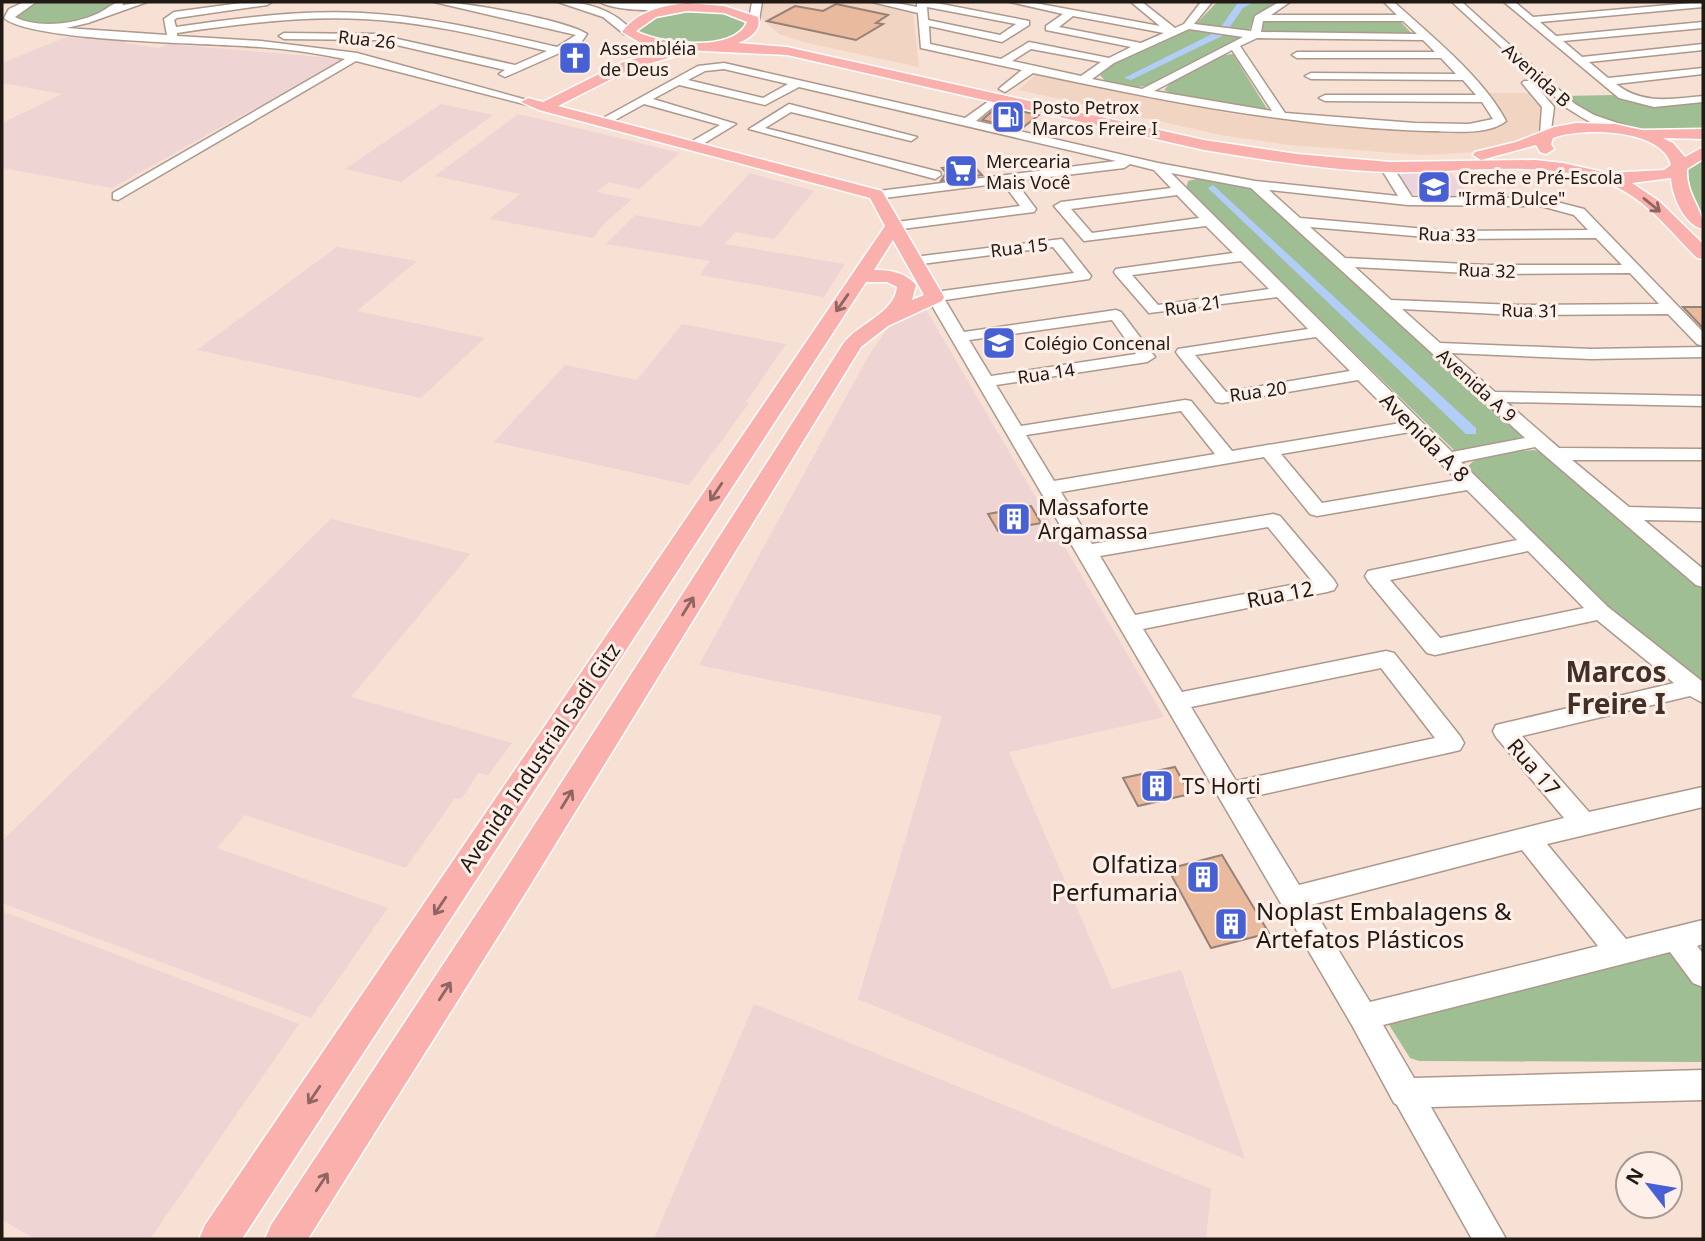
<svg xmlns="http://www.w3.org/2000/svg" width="1705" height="1241" viewBox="0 0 1705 1241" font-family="'Noto Sans',sans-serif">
  <rect width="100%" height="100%" fill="#f7e0d4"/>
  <path fill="#f2d4c3" d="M760,2H867L913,11L919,67L807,43L779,34L761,18L757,11Z
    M1037,73L1232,114L1337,127L1392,130L1500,127L1506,120L1484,93H1531L1541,106L1543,114L1539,130L1535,136L1495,151L1422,155L1289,145L1221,135L1019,90Z"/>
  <path fill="#efd4d4" d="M74,34L116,38L129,40L124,43L159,48L168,44L343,59L112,188L2,168V123L62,94L2,83V63Z
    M441,104L493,115L401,182L345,169Z
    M518,114L611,136L680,153L639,189L609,182L596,192L632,199L604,224L593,238L489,219L520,194L435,176Z
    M750,173L814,191L774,239L735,232L725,244L845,264L824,297L700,275L710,261L606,244L635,215L700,227Z
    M337,247L417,261L357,311L485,338L421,398L197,350Z
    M924,306L1164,717L1009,752L1112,989L1181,970L1245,1159L858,999L942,716L699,665L869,355L897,315Z
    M682,324L786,344L746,402L749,403L689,485L494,442L565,365L637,380Z
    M331,519L470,554L351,697L512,743L488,775L478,773L462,798L454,799L406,868L245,815L217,848L388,908L311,1018L2,903V841Z
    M2,911L299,1024L150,1239H35L2,1220Z
    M754,1004L1211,1189L1206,1239H654Z"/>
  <path fill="#ecd4df" d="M1407,172L1451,174L1471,197L1412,194L1400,179L1401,175Z"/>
  <path fill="#9fbe94" d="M36,2H113L114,3C99,20 32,34 15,17L27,5Z
    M1217,2H1277L1255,15L1249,30L1232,44L1165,76L1151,85L1138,87L1106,82L1100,75L1116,62L1193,27Z
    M712,8L743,19L746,26C718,55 674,42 638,38L633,24L642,17Z
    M1277,19L1399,20L1413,35L1265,33L1260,29L1262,22Z
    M1233,54L1269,112L1173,94L1164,90L1175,78L1225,55Z
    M1615,95C1643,110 1673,106 1703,102V131C1668,136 1627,133 1595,117C1583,112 1573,103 1563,96Z
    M1703,157V222L1696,214L1684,175L1688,167Z
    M1201,178L1251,187L1525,438L1456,452L1186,189L1188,181Z
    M1534,450C1568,458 1605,507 1631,530C1654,551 1678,571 1703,589V684L1625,623L1467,468C1477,451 1516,452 1534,450Z
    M1670,952L1679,958L1703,990V1062L1419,1061L1410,1058L1386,1020Z"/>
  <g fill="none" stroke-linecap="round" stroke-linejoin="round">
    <path fill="#b1cdf8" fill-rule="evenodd" d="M1244,2H1254L1243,8L1224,35L1131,80L1124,78L1218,31L1237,4Z
      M1213,185L1476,428V434H1466L1210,190L1208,188Z"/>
  </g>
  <path fill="#eaba9f" stroke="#978277" stroke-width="2" d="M836,4L888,15L876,23L883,24L856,40L767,21L795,6L823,11Z
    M998,106L1039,115L1021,129L982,120Z
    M972,164L982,175L941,181L946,173L942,168Z
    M1683,307H1703V328Z
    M1031,506L1041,523L998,531L988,514Z
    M1175,767L1190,794L1138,806L1123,778Z
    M1222,855L1269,933L1211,948L1168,869Z"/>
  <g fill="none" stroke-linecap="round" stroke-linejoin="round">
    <defs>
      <path id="minor" d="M24,2H36L15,17C38,29 76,24 99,13C109,8 112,2 124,2L122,5L147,2L88,23L66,28L167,35L164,19L174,12L248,2H272L267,5L177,18L174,20L176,27C237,18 300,10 362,13C428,16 492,32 557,47L576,35L434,2C461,1 567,20 587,34L580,44L505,77L499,74L505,70L375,40L284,39L279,36L284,33L375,34L515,65L547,51C486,37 426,22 363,19C301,16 238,24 177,33V36L261,41L357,53L534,102L528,105L356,61L118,200L113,199V193L345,59C316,53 288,49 259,47C213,43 31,42 4,18L9,9Z
        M558,2C586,1 615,10 633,32L624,34L603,17Z
        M600,2H709C692,13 617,13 600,2Z
        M752,2H762L759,20L754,23L749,20Z
        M872,2H891L917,7V2H931L1029,21V25L1002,42L929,26L930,44L1001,59L1029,42L1109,58L1131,47L1046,30V26L1063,14L1010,2H1029L1160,26L1131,2H1142L1175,28L1184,24L1201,2H1212L1194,24L1251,31L1255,16L1279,2H1290L1271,15H1397L1384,2H1394C1431,36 1483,77 1506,121C1488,136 1451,131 1428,131C1294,127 1164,101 1033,73L1005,92L999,89L1001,87L1022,70L921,48L918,13ZM927,7L1016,24L1000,35L928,20ZM1073,16L1164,33L1141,43L1059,27ZM1263,21H1403L1417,34L1261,32ZM1189,29L1243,37L1142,89L1092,79L1114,63ZM1257,38L1423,40L1435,52H1297L1292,55L1297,58H1441L1456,74L1311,73L1305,76L1311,79L1463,80L1476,95H1325L1319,98L1325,101L1482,102L1493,119L1469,124L1415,123L1285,113L1240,46ZM1031,49L1101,62L1081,76L1012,61ZM1232,50L1272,111L1154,91Z
        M1452,2H1462L1575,104L1594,115L1632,128V134C1611,136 1584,119 1567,108Z
        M1504,2H1515L1533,17L1703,2V7L1540,22L1556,36L1703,22V28L1563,41L1582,57L1703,44V50L1589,62L1608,78L1703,68V74L1616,84C1642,105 1672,99 1703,96V102L1654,107L1619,98Z
        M724,63L965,118L996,96L1002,99L1000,101L976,121L1158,163L1255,181L1398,196L1380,167L1386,163L1391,164L1412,197L1541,198L1584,209L1703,332V346L1697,344L1668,314L1516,315L1402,309L1440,343L1591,349L1703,347V357L1591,359L1451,353L1495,392L1703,396V406L1506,402L1559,448L1703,449V460H1572L1629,507L1703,509V521L1644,520L1703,569V587L1696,585L1535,447L1461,462L1608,607L1703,682V703L1690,696L1522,736L1589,812L1703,787V807L1547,844L1626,939L1703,920V944L1697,946L1703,953V987L1693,983L1670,952L1383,1025L1414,1078L1703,1070V1100L1431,1107L1506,1239H1472L1397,1105L1394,1103L1353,1027L927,297L935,292L1074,273L1053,247L914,265L907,261L914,257L1062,239L1091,276L1089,279L945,300L964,332L1116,310L1121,312L1155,357L1147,362L996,385L1021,426L1185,400L1191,401L1232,451L1401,423L1358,380L1222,403L1216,402L1178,355L1176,352L1178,349L1308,329L1277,297L1149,313L1116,275L1114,272L1116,269L1233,253L1206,226L1084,241L1054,206L1061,202L1171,188L1154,170L1130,164L1124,168L1015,181L1036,209L1034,212L894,230L889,229V223L1020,206L1003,183L876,199L871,198V192L1116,161L799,87L765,105L679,85L653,99L736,124L693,150L687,146L689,143L720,125L644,104L606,125L596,122L698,66ZM724,69L788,84L763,98L688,80L705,71ZM1171,173L1251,188L1525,438L1452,452ZM1269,190L1408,205L1541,206L1574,215L1588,230L1449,231L1300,218ZM1177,195L1199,218L1092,233L1071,209ZM1310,227L1449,239L1596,238L1622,265H1486L1345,258ZM1241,261L1269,289L1158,305L1132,275ZM1355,267L1486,274L1630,273L1659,304L1516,305L1391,300ZM1112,320L1136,354L991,376L969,340ZM1316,337L1350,371L1226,392L1195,355ZM1181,411L1215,454L1054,481L1026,435ZM1410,432L1457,480L1322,503L1281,454ZM1264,457L1310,514L1317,516L1467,490L1517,540L1368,571L1365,576L1368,581L1427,653L1435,655L1597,620L1674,683L1496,725L1493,731L1496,737L1564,818L1299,885L1246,798L1452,752L1460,750L1464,743L1460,736L1394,653L1386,651L1182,692L1143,629L1327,592L1334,590L1337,585L1334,580L1280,516L1273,514L1092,544L1061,492ZM1268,527L1312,581L1135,615L1100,556ZM1528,551L1584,608L1440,638L1390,580ZM1381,668L1435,738L1236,781L1191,707ZM1522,850L1598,946L1370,1002L1311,905Z
        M1524,81H1532L1554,107L1550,138L1540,135L1542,107L1522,83Z
        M789,104L917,137L911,141L791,112L765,128L940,172L941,175L935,179L749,129Z"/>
      <path id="major" d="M687,3L724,6L758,17C762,30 749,39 738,43L787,47L1204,140L1297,154L1390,162L1535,160L1563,163L1608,173L1664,170L1671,165C1663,128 1580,127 1553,138L1551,144L1554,149L1546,154L1540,152L1536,145L1481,160L1473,155L1475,152L1516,142L1554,127L1576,123L1615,124L1642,130L1703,129V139L1663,138L1673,143L1685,157L1703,147V159L1687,169C1686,197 1703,206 1703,229C1684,225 1672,196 1671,178L1632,183L1659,201L1703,244V259L1697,258C1671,232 1647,200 1612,185C1542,157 1463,174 1390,172C1327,170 1265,160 1204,150L787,55L684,50L683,54L633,68L558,106L882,191L944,297L942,301L888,326L861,347L526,892L308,1239H265L271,1225L504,872L843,344C857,324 895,313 897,287L887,282H866L242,1239H199L205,1225L885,226L870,198L539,110L521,102L528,98L543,102L623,62L668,50L644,45L622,32C638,11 661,6 687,3ZM687,11L724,13L747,22C735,53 659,44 636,31L656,17ZM893,240L924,295L912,300L916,285C905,272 890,270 874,270Z"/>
    </defs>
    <use href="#minor" stroke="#ad988c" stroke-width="3"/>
    <use href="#major" stroke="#fff" stroke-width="3"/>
    <use href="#minor" fill="#fff" fill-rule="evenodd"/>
    <use href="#major" fill="#fab1ae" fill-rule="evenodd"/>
  </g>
  <defs><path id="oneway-shaft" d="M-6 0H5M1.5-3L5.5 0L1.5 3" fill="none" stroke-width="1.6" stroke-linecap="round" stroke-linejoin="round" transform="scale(1.75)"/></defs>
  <g stroke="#8e6561">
    <use href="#oneway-shaft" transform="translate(1652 205) rotate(39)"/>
    <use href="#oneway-shaft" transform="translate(842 303) rotate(125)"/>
    <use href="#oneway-shaft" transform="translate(716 492) rotate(124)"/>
    <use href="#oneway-shaft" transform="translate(688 606) rotate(-58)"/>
    <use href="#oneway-shaft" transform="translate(567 799) rotate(-58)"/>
    <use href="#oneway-shaft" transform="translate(440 906) rotate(124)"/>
    <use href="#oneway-shaft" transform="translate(445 991) rotate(-57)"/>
    <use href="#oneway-shaft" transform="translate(314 1095) rotate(124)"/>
    <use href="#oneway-shaft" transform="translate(322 1182) rotate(-57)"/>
  </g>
  <defs>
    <symbol id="church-square" viewBox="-11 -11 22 22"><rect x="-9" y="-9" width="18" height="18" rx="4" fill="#4760d4" stroke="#fef0e8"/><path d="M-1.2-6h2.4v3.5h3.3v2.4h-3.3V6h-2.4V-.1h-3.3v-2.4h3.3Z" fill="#fff"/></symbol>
    <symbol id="fuel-square" viewBox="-11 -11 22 22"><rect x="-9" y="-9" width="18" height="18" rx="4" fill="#4760d4" stroke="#fef0e8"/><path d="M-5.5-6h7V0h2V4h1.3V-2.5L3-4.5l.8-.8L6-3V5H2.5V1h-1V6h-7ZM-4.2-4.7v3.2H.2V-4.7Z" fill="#fff"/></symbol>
    <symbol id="supermarket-square" viewBox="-11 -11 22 22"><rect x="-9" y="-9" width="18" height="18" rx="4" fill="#4760d4" stroke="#fef0e8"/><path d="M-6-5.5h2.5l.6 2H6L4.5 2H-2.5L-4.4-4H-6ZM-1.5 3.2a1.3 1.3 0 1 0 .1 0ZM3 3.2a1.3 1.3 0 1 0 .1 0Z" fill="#fff"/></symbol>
    <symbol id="school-square" viewBox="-11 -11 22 22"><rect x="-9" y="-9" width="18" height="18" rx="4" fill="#4760d4" stroke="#fef0e8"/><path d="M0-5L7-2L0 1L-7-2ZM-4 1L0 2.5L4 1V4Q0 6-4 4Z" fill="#fff"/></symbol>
    <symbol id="building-square" viewBox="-11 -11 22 22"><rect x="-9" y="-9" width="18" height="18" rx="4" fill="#4760d4" stroke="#fef0e8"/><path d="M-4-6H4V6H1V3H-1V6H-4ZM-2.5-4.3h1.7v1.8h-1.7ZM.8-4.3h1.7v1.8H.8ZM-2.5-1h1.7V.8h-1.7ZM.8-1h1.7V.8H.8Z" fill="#fff"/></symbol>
  </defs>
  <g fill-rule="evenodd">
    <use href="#church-square" x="556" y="39" width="38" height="38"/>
    <use href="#fuel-square" x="989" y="98" width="38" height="38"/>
    <use href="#supermarket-square" x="942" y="152" width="38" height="38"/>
    <use href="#school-square" x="1415" y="168" width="38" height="38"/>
    <use href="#school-square" x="980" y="324" width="38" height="38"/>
    <use href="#building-square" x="995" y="500" width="38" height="38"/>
    <use href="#building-square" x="1138" y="767" width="38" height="38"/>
    <use href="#building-square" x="1184" y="858" width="38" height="38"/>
    <use href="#building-square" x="1212" y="905" width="38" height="38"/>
  </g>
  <g text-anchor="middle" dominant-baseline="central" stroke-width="6" stroke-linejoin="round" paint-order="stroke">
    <g font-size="18" fill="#211914" stroke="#fef0e8">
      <text transform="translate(367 39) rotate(6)">Rua 26</text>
      <text transform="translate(1537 75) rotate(42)">Avenida B</text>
      <text transform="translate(1447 234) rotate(2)">Rua 33</text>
      <text transform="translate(1019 247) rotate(-7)">Rua 15</text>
      <text transform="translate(1487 270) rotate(2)">Rua 32</text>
      <text transform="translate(1193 305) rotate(-8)">Rua 21</text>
      <text transform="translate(1530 310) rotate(1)">Rua 31</text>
      <text transform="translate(1046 373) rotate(-8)">Rua 14</text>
      <text transform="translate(1477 385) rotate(42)">Avenida A 9</text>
      <text transform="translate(1258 391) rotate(-8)">Rua 20</text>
    </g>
    <g font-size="18" fill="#211914" stroke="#fef0e8" text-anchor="start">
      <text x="600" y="48">Assembléia<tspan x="600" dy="21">de Deus</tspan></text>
      <text x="1032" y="107">Posto Petrox<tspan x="1032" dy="21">Marcos Freire I</tspan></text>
      <text x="986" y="161">Mercearia<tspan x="986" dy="21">Mais Você</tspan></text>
      <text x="1458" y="177">Creche e Pré-Escola<tspan x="1458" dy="21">"Irmã Dulce"</tspan></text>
      <text x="1024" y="343">Colégio Concenal</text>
    </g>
    <g font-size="21" fill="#211914" stroke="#fef0e8">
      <text transform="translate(1425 437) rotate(45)">Avenida A 8</text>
      <text transform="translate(1280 594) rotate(-11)">Rua 12</text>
      <text transform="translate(539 757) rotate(-56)">Avenida Industrial Sadi Gitz</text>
      <text transform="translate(1534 767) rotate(49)">Rua 17</text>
    </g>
    <g font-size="21" fill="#211914" stroke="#fef0e8" text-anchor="start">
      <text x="1038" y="507">Massaforte<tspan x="1038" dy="24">Argamassa</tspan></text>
      <text x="1182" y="786">TS Horti</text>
    </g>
    <g font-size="24" fill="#211914" stroke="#fef0e8" text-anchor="end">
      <text x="1178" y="863">Olfatiza<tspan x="1178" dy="28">Perfumaria</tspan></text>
      <text x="1256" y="910" text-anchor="start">Noplast Embalagens &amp;<tspan x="1256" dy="28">Artefatos Plásticos</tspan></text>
    </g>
    <g font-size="28" font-weight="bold" fill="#423027" stroke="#fef0e8">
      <text x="1616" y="671">Marcos<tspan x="1616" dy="32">Freire I</tspan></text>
    </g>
  </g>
  <rect width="1705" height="1241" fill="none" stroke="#211914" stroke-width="7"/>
  <g transform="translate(1649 1185) rotate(301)"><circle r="33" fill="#fef0e8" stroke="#a69a93" stroke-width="2"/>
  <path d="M0-5L12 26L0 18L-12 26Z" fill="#4760d4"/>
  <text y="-10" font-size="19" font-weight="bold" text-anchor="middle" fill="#211914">N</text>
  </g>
</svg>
